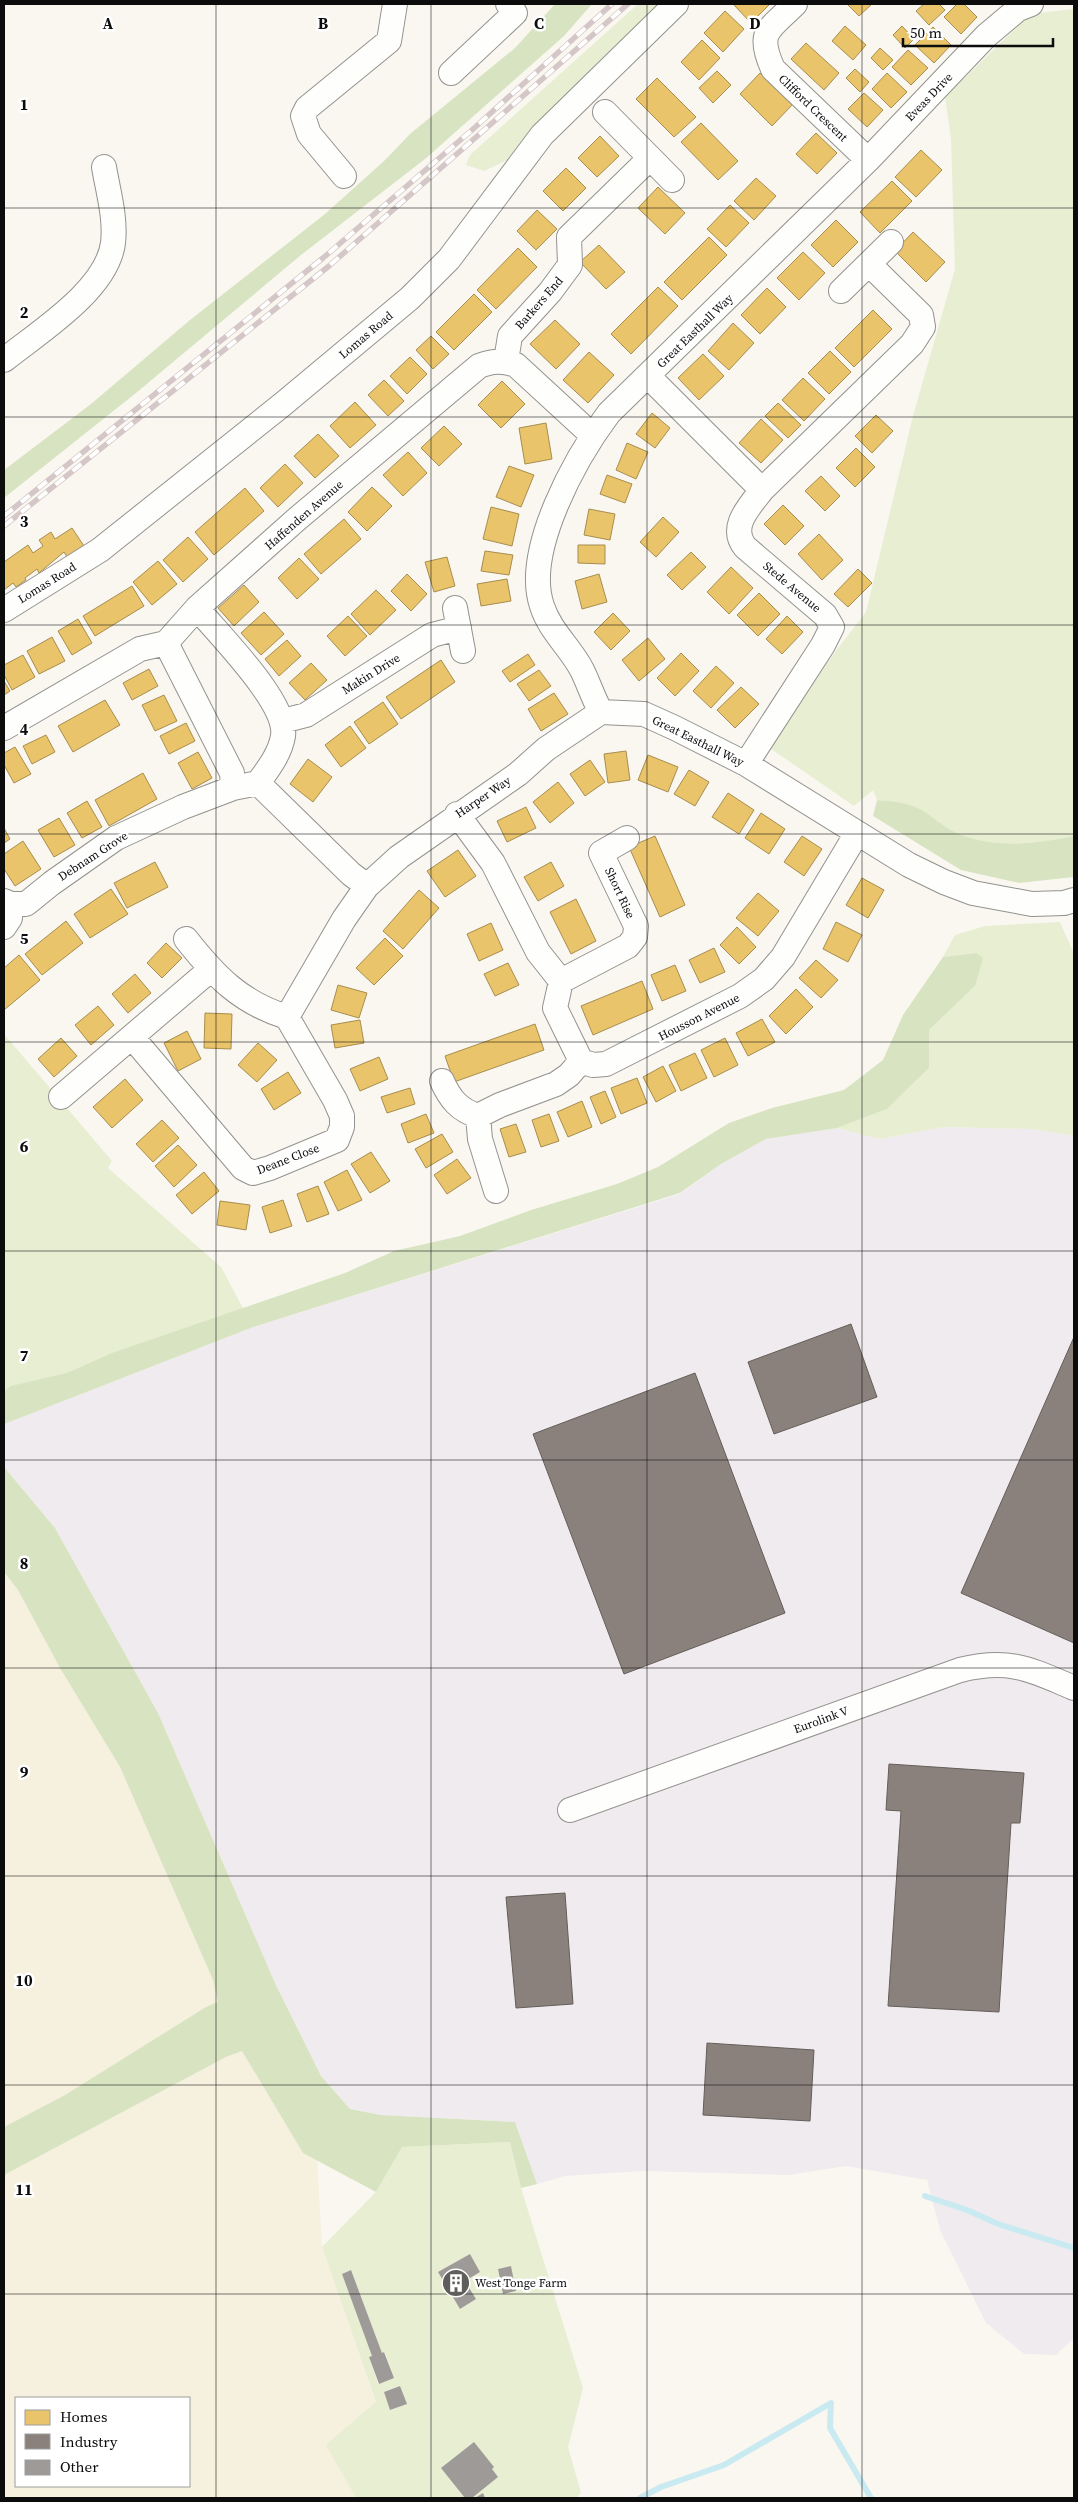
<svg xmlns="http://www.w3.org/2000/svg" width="1078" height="2502" viewBox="0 0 1078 2502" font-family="'Source Serif 4',serif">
  <rect width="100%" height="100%" fill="#faf7f1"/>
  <path fill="#f0ebee" d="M943,1127L1032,1129L1074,1136V2338L1056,2355L1024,2354L986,2323L940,2230L927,2180L846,2166L788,2175L642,2171L565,2176L537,2184L515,2122L381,2115L350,2109L321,2076L275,1983L158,1713L55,1528L4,1467V1424L253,1327L680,1194L721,1164L766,1139L837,1128L880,1139Z"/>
  <path fill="#f6f0de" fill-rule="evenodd" d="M4,1572L18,1590L60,1668L120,1767L213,1980L219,2002L206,2007L65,2095L4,2127Z
    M242,2051L303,2153L317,2158L322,2247L376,2403L327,2445L356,2498H4V2175L226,2057ZM16,2398H189V2486H16Z"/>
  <path fill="#e7eed2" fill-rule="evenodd" d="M638,4H668L516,156L484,171L466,165L470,155Z
    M1074,9V836C1035,844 996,849 957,833C943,827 932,815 918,808C905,802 890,801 877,800L873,790L854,806L764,744L866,612L913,416L955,269L951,139L945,97L1030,14Z
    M1060,922L1074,954V1136L1032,1129L943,1127L880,1139L837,1128L887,1109L929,1068V1030L975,986L976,953L943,957L955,935L985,926Z
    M4,1034L112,1161L108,1168L221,1267L253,1327L4,1424Z
    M510,2142L521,2188L583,2388L568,2447L581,2493L576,2498H356L326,2445L376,2402L322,2247L376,2192L402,2147ZM470,2254L480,2272L465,2281L476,2299L460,2309L438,2272ZM511,2266L516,2291L503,2293L498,2269ZM351,2270L382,2353L385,2352L394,2378L378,2384L369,2357L372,2356L342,2274ZM400,2386L406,2404L391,2410L384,2392Z"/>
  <path fill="#d8e4c1" d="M555,4H592L564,36L425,159L301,255L136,393L4,498V470L91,404L190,320L325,214L384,161L410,134L515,48Z
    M877,800C890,801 905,802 918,808C932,815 943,827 957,833C996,849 1035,844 1074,836V877L1019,883L961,870L873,816Z
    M976,953L983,958L975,986L929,1030V1068L887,1109L837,1128L766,1139L721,1164L680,1193L253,1327L4,1424V1391L11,1386L67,1373L112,1353L345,1273L394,1251L460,1236L531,1210L617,1184L658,1167L729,1123L772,1108L844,1090L883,1060L903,1015L943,957Z
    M4,1467L55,1528L158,1713L275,1983L321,2076L350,2109L381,2115L515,2122L537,2184L521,2188L510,2142L402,2147L376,2192L303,2153L242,2051L226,2057L4,2175V2127L65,2095L206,2007L218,2002L213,1980L120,1767L60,1668L18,1590L4,1572Z"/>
  <path fill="#e9c46a" stroke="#a78d4e" d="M733,4H770L751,23Z
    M847,4H872L859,16Z
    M924,4H939L945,10L929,25L916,11Z
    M957,4H964L977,17L961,34L944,17Z
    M725,11L744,29L723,52L704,33Z
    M845,26L866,45L853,60L832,41Z
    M902,26L914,39L905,48L893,35Z
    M933,27L951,45L934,63L915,45Z
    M702,40L720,58L699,80L681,62Z
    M806,43L839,73L824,90L791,59Z
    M880,48L893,60L883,70L871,58Z
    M908,50L928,68L911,85L892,67Z
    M855,69L869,82L860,92L846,78Z
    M717,71L731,85L713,103L699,88Z
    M760,73L793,104L772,126L740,94Z
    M887,73L907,92L891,108L872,89Z
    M657,78L696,117L674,137L636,99Z
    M864,93L883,110L867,127L848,109Z
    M701,123L738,161L718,180L681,142Z
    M816,133L837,153L817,174L796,154Z
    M600,136L619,156L597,177L578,158Z
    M921,150L942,170L916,197L895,177Z
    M566,168L586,188L563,211L543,191Z
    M756,178L776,196L754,220L734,201Z
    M892,181L912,201L880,233L860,212Z
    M658,187L685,213L665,234L638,208Z
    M730,205L749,223L726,247L707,229Z
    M537,210L557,229L536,250L517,231Z
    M836,220L858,242L833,267L811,245Z
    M913,232L945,262L926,282L895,251Z
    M709,237L727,255L682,300L664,282Z
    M599,245L625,272L606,289L580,262Z
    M518,248L537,267L496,309L477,290Z
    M803,252L825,273L799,300L777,278Z
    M658,287L678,306L631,354L611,334Z
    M767,288L786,307L760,334L741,315Z
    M474,294L492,312L454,350L436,332Z
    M873,310L892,329L854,367L835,348Z
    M555,320L580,344L556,369L530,344Z
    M733,323L754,343L729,370L708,351Z
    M431,336L449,354L433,369L416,350Z
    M830,351L851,372L829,394L808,373Z
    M589,352L614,375L588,403L563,380Z
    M703,354L724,376L699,400L678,378Z
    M410,357L427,374L407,394L390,376Z
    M803,378L825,399L804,421L782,400Z
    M384,380L404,401L388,416L368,395Z
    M502,381L525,404L501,428L478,405Z
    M355,402L376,425L350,448L330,426Z
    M778,403L801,425L788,438L765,416Z
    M652,413L670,428L655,448L636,434Z
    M876,415L893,431L872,453L855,436Z
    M761,419L783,440L761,463L739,443Z
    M546,423L552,459L525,464L519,428Z
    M444,426L462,444L439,466L421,448Z
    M318,434L339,456L315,478L294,456Z
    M627,443L648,452L636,479L616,470Z
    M856,448L875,467L855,487L836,468Z
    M408,452L427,473L403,496L383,475Z
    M285,464L303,483L278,507L260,488Z
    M509,466L534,475L521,507L496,497Z
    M607,475L632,484L625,503L600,494Z
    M821,476L840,496L825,511L805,491Z
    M372,487L392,506L367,531L348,512Z
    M245,488L264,511L214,555L195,532Z
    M783,505L804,526L785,545L764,524Z
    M491,507L519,514L512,546L483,539Z
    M589,509L615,514L610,540L584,535Z
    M663,517L679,532L656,557L640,542Z
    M344,519L361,539L321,574L304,554Z
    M72,528L86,549L69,560L64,552L39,573L37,569L25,578L26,580L16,587L13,583L4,590V562L28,545L33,553L43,546L39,540L51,532L55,539Z
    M819,534L843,560L822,580L798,554Z
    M188,537L208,559L183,582L163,560Z
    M578,545H605V564L578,563Z
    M485,551L513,555L509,575L481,571Z
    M691,552L706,567L682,590L667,575Z
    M447,557L455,586L434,592L425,562Z
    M299,558L319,579L297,599L278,578Z
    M158,561L177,584L152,605L133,582Z
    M731,567L753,588L729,614L707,592Z
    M858,569L872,583L848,607L834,594Z
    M407,574L427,594L411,611L391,591Z
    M599,574L607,602L582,609L575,581Z
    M507,579L511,601L481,606L477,584Z
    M244,585L259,602L234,626L218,608Z
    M132,586L144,606L95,636L83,616Z
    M376,590L396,610L370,635L351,614Z
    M759,593L780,614L758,636L737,615Z
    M264,612L284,634L261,655L241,633Z
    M613,613L630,631L611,650L594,632Z
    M348,616L367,636L345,656L327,636Z
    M787,616L803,632L782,654L766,639Z
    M78,619L92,643L72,655L58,631Z
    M52,637L65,661L39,674L27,651Z
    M648,638L665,659L639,681L622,660Z
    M287,640L301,656L279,676L265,659Z
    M681,653L699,671L675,696L657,678Z
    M528,654L535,665L510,682L502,671Z
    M23,655L35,677L12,690L4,675V665Z
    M441,660L455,682L401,719L386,697Z
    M311,663L327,680L305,700L289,683Z
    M716,666L734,683L711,708L693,691Z
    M149,669L158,686L132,700L123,683Z
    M539,670L551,686L529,701L517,684Z
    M4,681L10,691L4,695Z
    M741,687L759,704L735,728L717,710Z
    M554,693L568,714L541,731L528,709Z
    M164,695L177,721L155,731L142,705Z
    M105,700L120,725L73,752L58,726Z
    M383,702L398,724L369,744L354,722Z
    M186,723L195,741L169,754L160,736Z
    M350,726L366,748L341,767L325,745Z
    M46,735L55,752L32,764L23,746Z
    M15,747L31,774L14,783L4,765V753Z
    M626,751L630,780L608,783L604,754Z
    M198,752L212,778L192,789L178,763Z
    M648,755L678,767L668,792L638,780Z
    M308,759L332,777L313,802L290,784Z
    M590,760L605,782L585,796L570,774Z
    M689,770L709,782L695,806L674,794Z
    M143,773L157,799L109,826L95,800Z
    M558,782L574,803L550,823L533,802Z
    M728,793L754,810L739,834L712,817Z
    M87,801L102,827L82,838L67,813Z
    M526,807L536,828L507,842L497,821Z
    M761,813L785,829L769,854L745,838Z
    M59,818L75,845L54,857L38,830Z
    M4,828L10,839L4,843Z
    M655,836L685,905L660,917L629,847Z
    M802,836L822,849L804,876L784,862Z
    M23,841L41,869L15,886L4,869V854Z
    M458,850L476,876L445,897L427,871Z
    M155,862L168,887L127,908L114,883Z
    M551,862L564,886L538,901L524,877Z
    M862,878L884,890L868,918L846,905Z
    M111,889L128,914L90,938L74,914Z
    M419,890L439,908L403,949L383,931Z
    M758,893L779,911L758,936L736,918Z
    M576,899L596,941L571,954L550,912Z
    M66,921L83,943L42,975L25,954Z
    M836,922L862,935L848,962L823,949Z
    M491,923L503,950L479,961L467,934Z
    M737,927L756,947L739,964L720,945Z
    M385,938L403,956L374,985L356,968Z
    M166,943L182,958L162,978L147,963Z
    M714,948L725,972L700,983L689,960Z
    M19,955L40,980L4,1010V968Z
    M816,960L838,980L821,998L799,978Z
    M508,963L519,985L495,996L484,974Z
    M675,965L686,991L662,1001L651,975Z
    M135,974L151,993L128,1013L112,994Z
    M642,981L653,1009L593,1035L581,1006Z
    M338,985L367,993L359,1018L331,1010Z
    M796,989L813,1007L786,1034L769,1016Z
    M98,1006L114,1025L91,1045L75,1025Z
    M205,1013L232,1014L231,1049L204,1048Z
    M762,1019L775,1042L748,1056L736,1033Z
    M360,1020L364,1043L335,1048L331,1025Z
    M535,1024L544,1050L454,1082L445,1056Z
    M187,1031L201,1059L178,1071L164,1043Z
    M61,1038L77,1056L54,1077L38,1059Z
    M725,1038L738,1065L714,1077L701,1050Z
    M258,1043L277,1060L257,1082L238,1065Z
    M695,1053L707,1078L681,1091L669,1065Z
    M379,1057L388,1079L360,1091L350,1069Z
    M663,1066L676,1091L656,1102L643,1077Z
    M288,1072L301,1093L274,1110L261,1089Z
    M637,1078L647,1103L621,1114L611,1088Z
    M125,1079L143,1100L112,1128L93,1107Z
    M410,1088L415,1104L387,1113L381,1097Z
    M605,1091L616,1117L601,1124L590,1097Z
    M582,1101L592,1127L568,1137L557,1112Z
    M426,1114L434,1133L408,1143L401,1124Z
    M549,1114L559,1141L541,1147L532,1120Z
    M162,1120L179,1138L153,1162L136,1144Z
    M516,1124L526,1152L509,1157L500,1129Z
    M442,1134L453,1152L426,1168L415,1149Z
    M178,1145L197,1165L174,1187L155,1166Z
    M371,1152L390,1181L370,1193L351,1164Z
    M457,1159L471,1178L447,1194L434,1175Z
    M347,1170L362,1200L338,1211L324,1182Z
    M204,1172L219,1191L192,1214L176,1195Z
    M318,1186L329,1214L307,1222L297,1194Z
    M283,1200L292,1226L270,1233L262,1207Z
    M220,1201L250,1205L246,1230L217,1225Z"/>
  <path fill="#8a817c" stroke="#645e5a" d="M851,1324L877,1397L774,1434L748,1362Z
    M1074,1337V1643L961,1593Z
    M695,1373L785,1613L624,1674L533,1434Z
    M889,1764L1024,1773L1020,1823H1011L999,2012L888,2006L901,1811L886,1810Z
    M565,1893L573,2004L516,2008L506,1897Z
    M707,2043L814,2050L810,2121L703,2115Z"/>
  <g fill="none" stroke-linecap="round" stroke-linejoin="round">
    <path stroke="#caeaf2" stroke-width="6" d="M925,2196L967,2210L998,2224L1074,2248
      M640,2498L661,2487L724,2465L831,2403L830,2428L871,2498"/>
  </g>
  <path fill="#9d9a97" d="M470,2254L480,2272L465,2281L476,2299L460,2309L438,2272Z
    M511,2266L516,2291L503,2294L498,2269Z
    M351,2270L382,2353L384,2352L394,2378L379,2384L369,2357L372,2356L342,2274Z
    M400,2386L407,2404L390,2410L384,2392Z
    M474,2442L494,2467L492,2469L498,2477L472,2498H465L441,2468Z
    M483,2493L485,2498H475Z"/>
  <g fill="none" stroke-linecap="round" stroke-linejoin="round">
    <defs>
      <path id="minor" d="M795,4C769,30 756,31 773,69L868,160
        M1031,4L1018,9L986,36L868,160L609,413C576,457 523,551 542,606C550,631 570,647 582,670C589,684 593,698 601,712L644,714L675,728L746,764L909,865L944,882L973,893L1032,904L1064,903L1074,900
        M451,73L515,13L508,4
        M605,112L672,180
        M344,176L309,134L303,116L307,108L389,41L395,4
        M841,291L891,242
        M4,360C39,332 107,290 113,243C116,218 108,191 104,167
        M506,361L510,336L550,292L570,265L569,237L650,158
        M648,376L762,490
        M197,608C219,635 288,703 283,736C280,754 268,769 258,783
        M455,608L463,651
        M4,610L100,550L283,404L410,298L449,259L542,135L676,4
        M166,643L232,773L233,788
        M283,721L306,715L432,635L459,628
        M4,728L140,649L166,643L197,608L297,519L479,366C492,361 502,360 516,365L592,435
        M746,764L823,645L832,627L825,615L745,547C729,527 749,507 762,490L912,344L923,327L921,315L869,264
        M457,814L493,863L538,952L561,981
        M4,901L11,904H26L52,883L116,838L183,807L233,788L258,783L351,874L367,886
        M4,927L10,918L11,904
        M287,1017L344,919L367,886L399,857L518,774L546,749L601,712
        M132,1037L243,1168L253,1173L270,1168L337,1140L342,1127V1116L335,1100L287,1017C241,1003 215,976 186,939
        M581,1061L593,1065L606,1064L740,996L764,979L783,957L857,833
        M581,1061L555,1008L561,981L628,946L635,937L636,926L601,853L627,838
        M442,1081C450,1099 459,1110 478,1116L500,1105L556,1084L569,1075L581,1061
        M61,1097L210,970
        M478,1116L480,1139L496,1191
        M570,1810L960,1670C1010,1658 1029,1669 1074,1688"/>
    </defs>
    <use href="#minor" stroke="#93928f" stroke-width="26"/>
    <use href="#minor" stroke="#fefefd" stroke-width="24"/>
    <defs>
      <path id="rail" d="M4,516L323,258L472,130L612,4
        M4,526L329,266L628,4"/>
    </defs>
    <use href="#rail" stroke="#d5c6c7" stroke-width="5.5"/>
    <use href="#rail" stroke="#fff" stroke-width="4" stroke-dasharray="11" stroke-linecap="butt"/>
  </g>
  <path fill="none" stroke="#0c0c0c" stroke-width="1" stroke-opacity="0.55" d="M216,4V2498M431,4V2498M647,4V2498M862,4V2498M4,208H1074M4,417H1074M4,625H1074M4,834H1074M4,1042H1074M4,1251H1074M4,1460H1074M4,1668H1074M4,1876H1074M4,2085H1074M4,2294H1074"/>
  <defs>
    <symbol id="building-disc" viewBox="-11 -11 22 22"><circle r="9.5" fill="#5f5e5c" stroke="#fff"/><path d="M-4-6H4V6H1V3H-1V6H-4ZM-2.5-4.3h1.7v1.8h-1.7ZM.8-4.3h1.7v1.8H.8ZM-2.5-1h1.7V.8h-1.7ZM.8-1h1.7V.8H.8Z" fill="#fff"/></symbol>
  </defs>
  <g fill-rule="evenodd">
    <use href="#building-disc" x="440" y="2267" width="32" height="32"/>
  </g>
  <g text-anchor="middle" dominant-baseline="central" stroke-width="5" stroke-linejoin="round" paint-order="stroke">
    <g font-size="12" fill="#0c0c0c" stroke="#fff">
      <text transform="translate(929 97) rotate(-46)">Eveas Drive</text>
      <text transform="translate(813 108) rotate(44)">Clifford Crescent</text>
      <text transform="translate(539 303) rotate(-49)">Barkers End</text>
      <text transform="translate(695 331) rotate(-44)">Great Easthall Way</text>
      <text transform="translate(366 335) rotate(-40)">Lomas Road</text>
      <text transform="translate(304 515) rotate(-41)">Haffenden Avenue</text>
      <text transform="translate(47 583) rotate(-32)">Lomas Road</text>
      <text transform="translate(792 587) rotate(40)">Stede Avenue</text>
      <text transform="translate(371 674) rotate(-32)">Makin Drive</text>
      <text transform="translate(698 741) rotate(26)">Great Easthall Way</text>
      <text transform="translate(483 797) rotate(-34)">Harper Way</text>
      <text transform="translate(93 856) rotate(-33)">Debnam Grove</text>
      <text transform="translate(620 893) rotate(65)">Short Rise</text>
      <text transform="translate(699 1017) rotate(-27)">Housson Avenue</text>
      <text transform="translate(288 1159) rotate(-21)">Deane Close</text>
      <text transform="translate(821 1720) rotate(-20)">Eurolink V</text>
    </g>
    <g font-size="12" fill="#0c0c0c" stroke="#fff" text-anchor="start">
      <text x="475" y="2283">West Tonge Farm</text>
    </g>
  </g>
  <g font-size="16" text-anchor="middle" font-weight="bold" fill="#0c0c0c" stroke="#fff" stroke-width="5" stroke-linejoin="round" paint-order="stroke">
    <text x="108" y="29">A</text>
    <text x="323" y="29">B</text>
    <text x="539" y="29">C</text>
    <text x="755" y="29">D</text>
    <text x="24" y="110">1</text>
    <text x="24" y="318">2</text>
    <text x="24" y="527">3</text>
    <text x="24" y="735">4</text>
    <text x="24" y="944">5</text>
    <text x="24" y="1152">6</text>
    <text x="24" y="1361">7</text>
    <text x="24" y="1569">8</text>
    <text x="24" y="1778">9</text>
    <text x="24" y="1986">10</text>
    <text x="24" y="2195">11</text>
  </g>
  <rect width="1078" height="2502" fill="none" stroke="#0c0c0c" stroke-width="10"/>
  <rect x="15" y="2397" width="175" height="90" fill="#ffffff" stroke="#9e9e9e"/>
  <rect x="25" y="2410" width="25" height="15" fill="#e9c46a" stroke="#9e9e9e"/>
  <text x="60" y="2422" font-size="15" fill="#0c0c0c">Homes</text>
  <rect x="25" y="2434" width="25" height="15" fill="#8a817c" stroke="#9e9e9e"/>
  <text x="60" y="2447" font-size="15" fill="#0c0c0c">Industry</text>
  <rect x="25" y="2460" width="25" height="15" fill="#9d9a97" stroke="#9e9e9e"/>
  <text x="60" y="2472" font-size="15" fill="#0c0c0c">Other</text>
  <path d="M903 38v8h150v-8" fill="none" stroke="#0c0c0c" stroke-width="2.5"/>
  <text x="910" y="38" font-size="15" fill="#0c0c0c" stroke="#ffffff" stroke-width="4" paint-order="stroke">50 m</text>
</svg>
